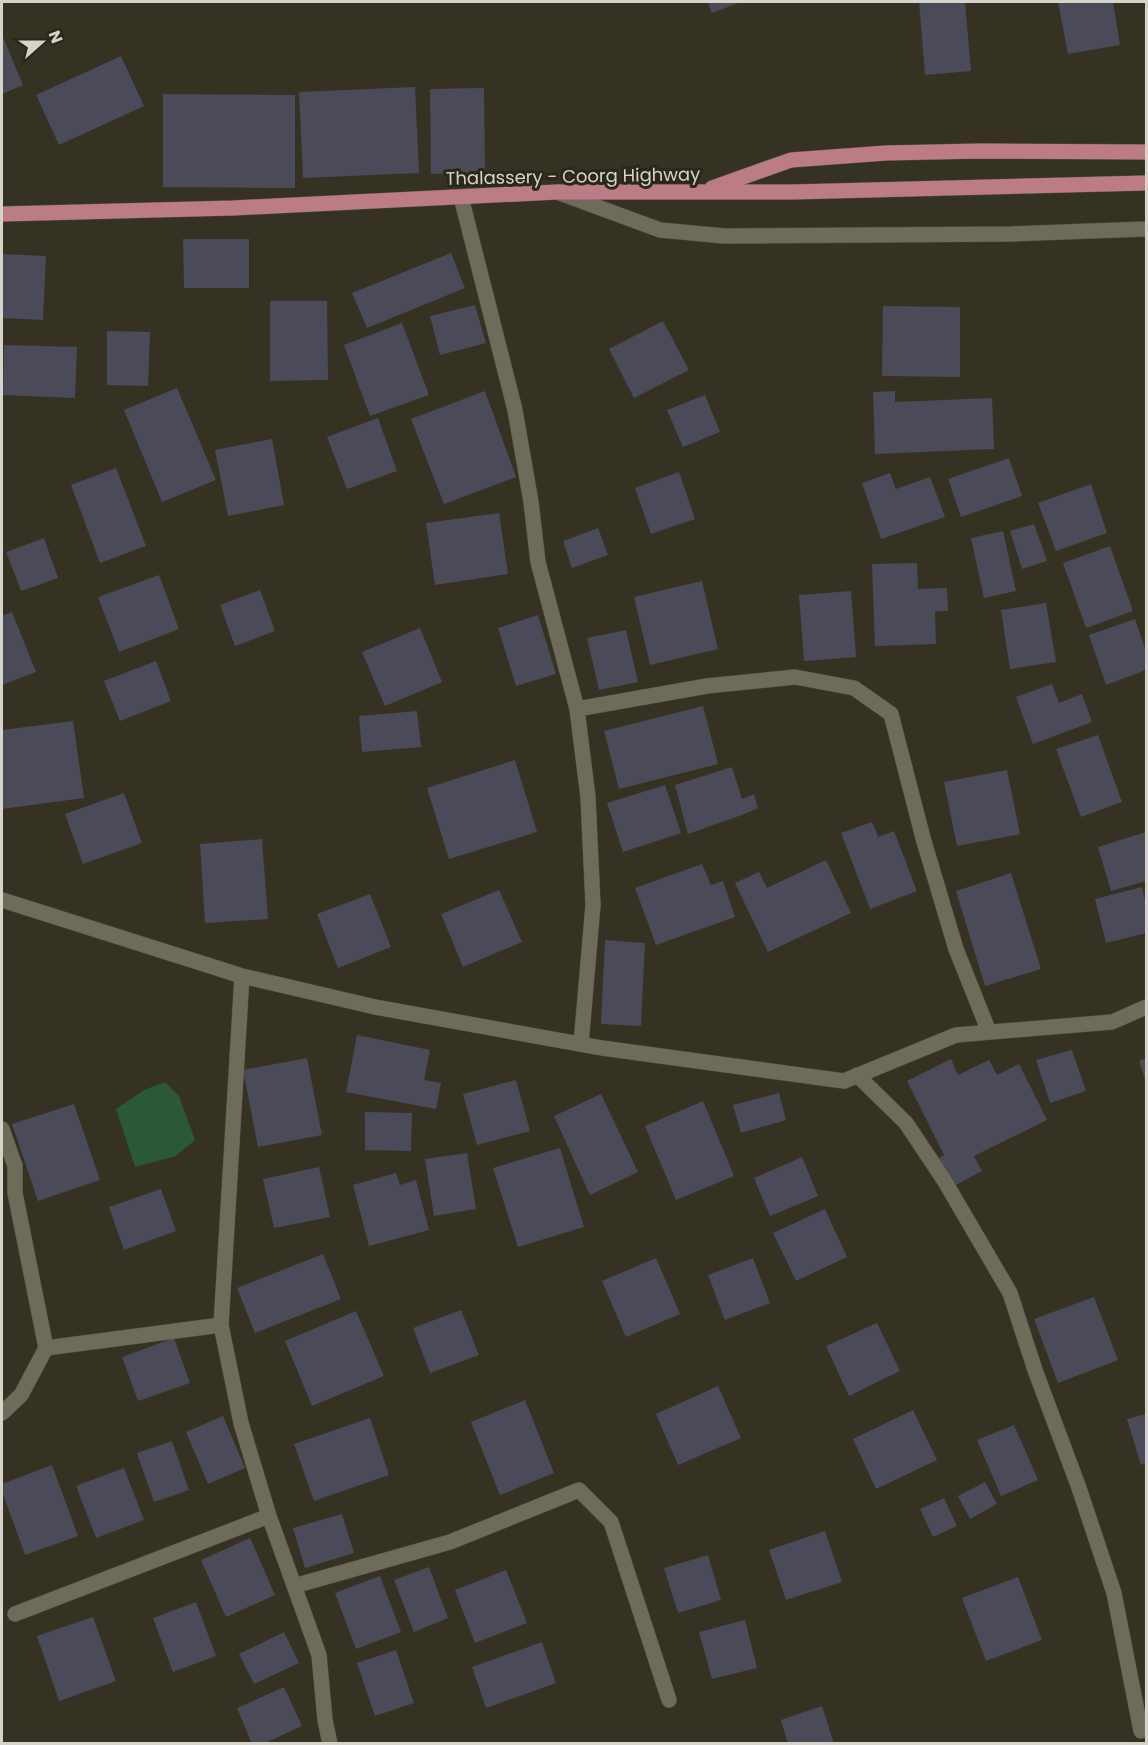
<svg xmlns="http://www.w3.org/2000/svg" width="1148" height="1745" viewBox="0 0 1148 1745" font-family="Poppins,sans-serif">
  <rect width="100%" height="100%" fill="#353224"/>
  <path fill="#2b5836" d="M165,1082L179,1096L195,1140L176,1156L135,1167L116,1109L144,1090Z"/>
  <path fill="#4a4a59" d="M708,2H741L712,13Z
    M919,2H965L971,71L925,75Z
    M1058,2H1113L1120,45L1068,54Z
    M2,35L23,85L2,94Z
    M121,56L144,106L59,145L36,95Z
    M415,87L419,173L303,178L299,92Z
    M484,88L485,173L431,174L430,89Z
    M163,94L295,95V188L163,187Z
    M183,239H249V288H184Z
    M451,253L465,288L367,328L352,293Z
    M2,254L46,256L43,320L2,318Z
    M270,301H327L328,380L270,381Z
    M475,305L486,343L440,355L430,316Z
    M883,306L960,307V377L882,376Z
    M663,321L689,370L634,398L609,349Z
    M402,323L429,395L370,416L344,345Z
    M107,331L150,332L148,386L107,385Z
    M4,345L77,347L75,398L3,395Z
    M177,388L216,480L162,502L124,410Z
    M485,391L516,477L444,504L411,419Z
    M895,391V402L992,398L994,449L875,454L873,392Z
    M705,395L720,432L683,447L667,410Z
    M378,418L397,471L347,489L327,437Z
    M272,439L284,505L228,516L215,450Z
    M1009,458L1022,496L961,517L948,479Z
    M116,468L146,546L100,563L71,485Z
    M679,472L695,519L651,534L635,488Z
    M890,473L896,489L930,477L945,517L881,539L862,483Z
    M1091,484L1107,533L1056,551L1038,503Z
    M499,513L508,574L435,585L426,523Z
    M1034,524L1047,561L1022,569L1010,531Z
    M598,528L608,555L572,568L563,541Z
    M1003,531L1016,591L984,598L971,538Z
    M44,538L58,578L21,591L6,552Z
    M1110,546L1133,611L1086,628L1063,563Z
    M917,563L918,589L947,588L948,611H935L936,644L875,646L872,564Z
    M159,575L179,629L119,652L98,597Z
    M702,581L718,649L650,665L634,597Z
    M260,590L275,631L235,646L220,605Z
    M851,591L856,657L804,661L799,595Z
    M1046,603L1056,662L1010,669L1001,610Z
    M12,612L36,672L2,685V616Z
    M538,615L556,674L516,686L498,628Z
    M1135,619L1146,651V670L1106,685L1089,635Z
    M420,628L442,682L385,706L362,652Z
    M626,630L638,682L599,690L587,638Z
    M156,661L171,701L120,721L104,681Z
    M1052,684L1059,703L1082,694L1092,722L1033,744L1016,697Z
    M703,706L718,764L619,789L604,731Z
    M417,711L421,747L362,752L359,716Z
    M73,721L84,798L2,809V730Z
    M1098,735L1122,802L1081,817L1056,749Z
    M515,760L537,832L449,859L427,788Z
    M732,767L742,799L754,794L758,808L742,815L688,834L675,785Z
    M1007,770L1020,834L957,846L944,782Z
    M665,785L681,833L623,852L607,803Z
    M124,793L142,843L83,864L65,814Z
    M872,822L878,837L894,831L917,891L870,909L841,833Z
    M1146,832V881L1111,891L1098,847Z
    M262,839L268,919L205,923L200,844Z
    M826,860L851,913L768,952L735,883L759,872L767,888Z
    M702,864L711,885L723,881L735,917L656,945L635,888Z
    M1011,873L1041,969L985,986L956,891Z
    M1142,887L1146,904V933L1106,943L1095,899Z
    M499,890L522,942L463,967L441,914Z
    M370,894L391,947L338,968L317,914Z
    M605,940L645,943L641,1026L601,1024Z
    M357,1035L430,1050L424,1080L441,1083L436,1109L346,1092Z
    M1072,1050L1086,1091L1050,1103L1036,1060Z
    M307,1058L322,1135L258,1147L243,1070Z
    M1146,1058V1083L1139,1061Z
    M951,1059L958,1075L989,1060L997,1075L1019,1064L1047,1120L974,1156L982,1171L950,1188L936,1160L944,1155L907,1081Z
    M516,1080L530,1131L477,1145L463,1094Z
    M779,1093L786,1120L741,1133L733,1105Z
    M601,1094L638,1172L590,1195L554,1116Z
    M703,1101L734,1176L676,1200L645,1126Z
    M74,1104L100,1180L38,1201L12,1124Z
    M365,1112L412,1113L411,1151L365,1150Z
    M560,1148L584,1227L518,1247L493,1168Z
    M467,1153L476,1209L434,1216L425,1159Z
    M802,1157L818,1196L770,1216L754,1178Z
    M319,1167L330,1217L274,1228L263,1179Z
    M396,1173L400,1185L416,1180L429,1230L369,1246L353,1185Z
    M161,1189L176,1231L124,1250L109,1207Z
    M825,1209L847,1257L796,1281L773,1233Z
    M323,1254L341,1299L255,1333L237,1288Z
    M656,1258L680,1314L626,1337L602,1281Z
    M753,1258L770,1303L725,1320L708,1275Z
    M1094,1297L1118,1360L1058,1383L1034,1319Z
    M461,1310L479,1355L430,1373L413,1328Z
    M356,1311L384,1376L312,1406L285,1341Z
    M877,1323L900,1371L849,1396L826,1346Z
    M174,1338L190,1383L138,1401L122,1357Z
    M718,1386L741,1438L678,1465L656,1414Z
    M525,1400L554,1473L500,1495L471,1422Z
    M913,1410L937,1460L876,1489L853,1439Z
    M1146,1414V1463L1141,1465L1127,1419Z
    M223,1416L245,1468L208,1484L186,1432Z
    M370,1418L389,1475L314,1501L294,1444Z
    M1014,1425L1038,1480L1001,1496L977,1440Z
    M172,1441L189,1490L154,1502L137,1453Z
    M52,1465L78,1536L25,1555L2,1491V1484Z
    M124,1468L144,1520L96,1538L76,1486Z
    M985,1482L997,1504L970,1519L958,1496Z
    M944,1498L957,1526L933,1537L920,1509Z
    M342,1514L354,1553L305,1568L293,1528Z
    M825,1531L842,1582L786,1600L769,1550Z
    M250,1538L275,1595L226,1617L201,1560Z
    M708,1555L721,1600L678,1613L664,1568Z
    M429,1567L448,1618L414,1632L394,1580Z
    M506,1570L527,1623L475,1643L455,1590Z
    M380,1576L401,1632L356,1649L335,1593Z
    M1018,1577L1042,1640L986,1661L962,1598Z
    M196,1602L216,1656L173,1672L153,1618Z
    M93,1617L116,1681L59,1701L37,1636Z
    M745,1620L757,1668L712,1679L699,1632Z
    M284,1632L299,1663L254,1684L239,1654Z
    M542,1642L556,1683L486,1708L472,1667Z
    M396,1650L414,1703L375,1716L357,1663Z
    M284,1687L302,1726L263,1744H252L237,1708Z
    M822,1706L834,1744H788L781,1720Z"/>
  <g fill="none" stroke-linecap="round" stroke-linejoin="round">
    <defs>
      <path id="minor" d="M557,192L660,230L724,236L1012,234L1146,229
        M461,197L515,410L531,502L538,562L577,709L588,797L593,905L581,1044
        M577,709L707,686L795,677L854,688L891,714L923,838L956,949L989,1032
        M2,900L242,976L375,1007L602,1048L844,1081L956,1035L1112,1022L1146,1007
        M242,976L221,1325L241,1423L269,1516L319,1655L325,1720L330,1744
        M857,1075L906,1123L944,1180L1010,1293L1035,1370L1079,1488L1114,1593L1141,1731
        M2,1129L15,1166V1193L46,1348L21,1395L2,1413
        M46,1348L221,1325
        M294,1586L450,1542L579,1490L611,1522L669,1700
        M15,1614L269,1516"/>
      <path id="major" d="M712,188L791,160L886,153L980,151L1146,152
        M2,214L233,208L557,192H792L1146,183"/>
    </defs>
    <use href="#minor" stroke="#514e41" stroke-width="16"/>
    <use href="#major" stroke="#514e41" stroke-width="16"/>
    <use href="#minor" stroke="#6f6b5b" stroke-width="15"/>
    <use href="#major" stroke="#bb7c85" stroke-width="15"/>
  </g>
  <g text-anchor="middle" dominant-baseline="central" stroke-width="6" stroke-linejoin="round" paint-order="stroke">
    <g font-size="18" fill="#d5d3ca" stroke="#2b281a">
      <text transform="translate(573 176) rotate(-1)">Thalassery - Coorg Highway</text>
    </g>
  </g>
  <rect width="1148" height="1745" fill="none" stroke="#d5d3ca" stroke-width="6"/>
  <g transform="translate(42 42) rotate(69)" stroke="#2b281a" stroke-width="4.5" paint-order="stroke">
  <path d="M0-4.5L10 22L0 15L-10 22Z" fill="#d5d3ca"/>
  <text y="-9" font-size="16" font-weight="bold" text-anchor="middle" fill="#d5d3ca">N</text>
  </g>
</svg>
